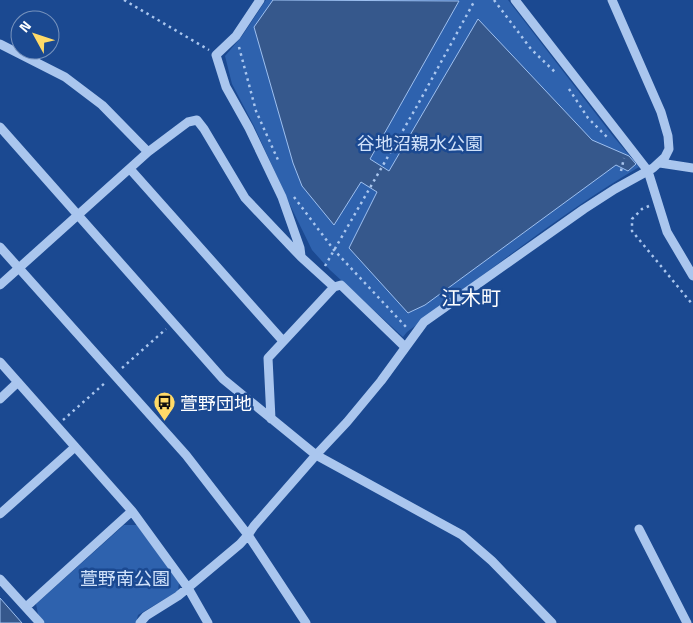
<svg xmlns="http://www.w3.org/2000/svg" width="693" height="623" viewBox="0 0 693 623" font-family="'Titillium Web','Noto Sans JP',sans-serif">
  <rect width="100%" height="100%" fill="#1b4991"/>
  <path fill="#2e62ae" d="M266,0H508L613,136L639,167C558,215 483,276 407,332L403,337L330,270L312,250L290,205L254,126L232,84L225,56L242,36Z
    M124,525H137L179,583L178,591L138,615L136,623H45L38,614L36,604Z"/>
  <path fill="#36588c" stroke="#9ec0f0" d="M273,0L459,1L370,159L389,171L478,19L592,140L629,156L636,164L628,171L616,165L425,305L408,313L349,248L377,192L361,182L334,225L302,186L293,163L254,27Z
    M0,598L22,623H0Z"/>
  <g fill="none" stroke-linecap="round" stroke-linejoin="round">
    <path stroke="#aac6ee" stroke-width="2.5" stroke-dasharray="2.5 4" stroke-linecap="butt" d="M124,0L209,50
      M494,0L531,49L556,73
      M239,47L256,111L278,160
      M569,89L588,118L607,137
      M621,171L624,158
      M294,197L334,250L407,328
      M649,206L642,209L632,219V231L693,305
      M325,266L417,106L475,0
      M122,368L166,329
      M63,420L106,382"/>
    <path stroke="#aac6ee" stroke-width="9" d="M260,0L236,36L216,55L226,87L249,128L282,197L300,248L301,256
      M515,0L648,171L667,232L693,276
      M0,44L65,77L102,105L148,152
      M0,127L223,379L316,455L462,535L492,561L552,623
      M660,163L693,168
      M130,169L283,341
      M0,247L186,455L248,535L306,623
      M0,285L148,152L188,122L197,120L204,129L245,198L301,257L334,287
      M0,362L132,511L188,588L208,623
      M0,399L18,382
      M271,419L268,358L334,287L341,285L405,347
      M0,514L75,447
      M639,529L687,623
      M0,579L40,623
      M26,607L132,511
      M140,623L146,616L178,596L240,544L248,535L254,526L316,455L347,422L381,381L424,322L584,209L615,189L653,168L665,157L669,149L668,136L661,112L612,0"/>
  </g>
  <defs>
    <symbol id="bus-pin" viewBox="-11 -11 22 30"><path d="M0 17L-7.5 6A9.5 9.5 0 1 1 7.5 6Z" fill="#ffda68" stroke="#1b4991"/><path d="M-5-6H5V4H4V6H2V4H-2V6H-4V4H-5ZM-3.5-4V0h7V-4ZM-3.5 1.2v1.5H-2V1.2ZM2 1.2v1.5H3.5V1.2Z" fill="#111"/></symbol>
  </defs>
  <g fill-rule="evenodd">
    <use href="#bus-pin" x="152" y="390" width="25" height="34"/>
  </g>
  <g text-anchor="middle" dominant-baseline="central" stroke-width="5" stroke-linejoin="round" paint-order="stroke">
    <g font-size="18" fill="#d1e2fa" stroke="#1b4991">
      <text x="420" y="143">谷地沼親水公園</text>
      <text x="125" y="578">萱野南公園</text>
    </g>
    <g font-size="18" fill="#fff" stroke="#1b4991" text-anchor="start">
      <text x="180" y="403">萱野団地</text>
    </g>
    <g font-size="20" fill="#fff" stroke="#1b4991">
      <text x="471" y="297">江木町</text>
    </g>
  </g>
  <g transform="translate(35 35) rotate(310)"><circle r="24" fill="#1b4991" stroke="#7692bd"/>
  <path d="M0-4L9 19L0 12L-9 19Z" fill="#ffda68"/>
  <text y="-8" font-size="14" font-weight="bold" text-anchor="middle" fill="#ffffff">N</text>
  </g>
</svg>
